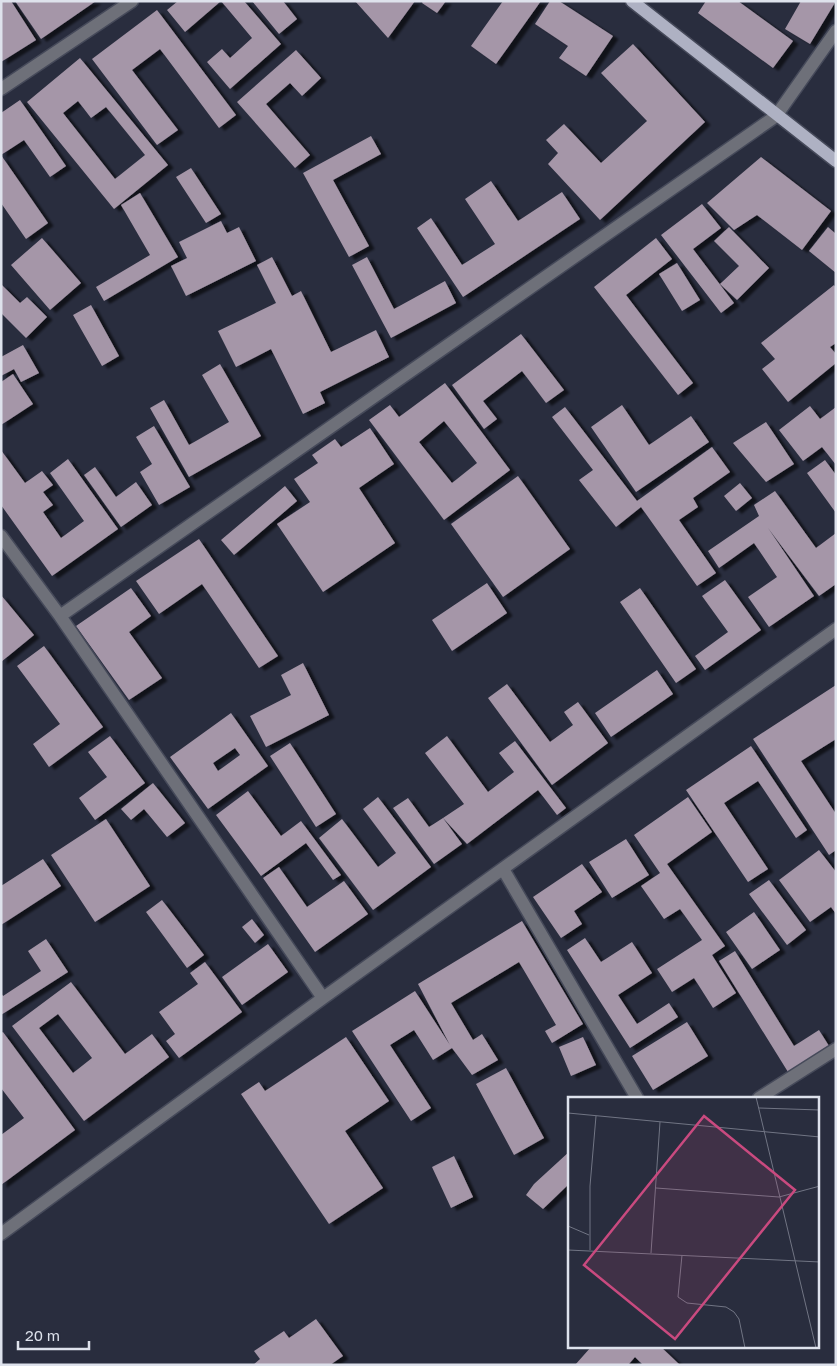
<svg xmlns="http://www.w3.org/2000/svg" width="837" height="1366" viewBox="0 0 837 1366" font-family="'Golos Text',sans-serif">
  <defs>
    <filter id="shadow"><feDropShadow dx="5.5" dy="3" stdDeviation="1" flood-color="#0009"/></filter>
  </defs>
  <rect width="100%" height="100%" fill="#292d3e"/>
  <path fill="#a596a8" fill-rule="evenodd" filter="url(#shadow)" d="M1,1H11L36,40L1,62Z
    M15,1H96L41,39Z
    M178,1H221L185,32L167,10Z
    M221,1H244L281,44L230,89L207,62L222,49L230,58L252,38Z
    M252,1H283L297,19L279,34Z
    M355,1H415L388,38Z
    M423,1H446L437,13L422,3Z
    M503,1H541L496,64L471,46Z
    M550,1H559L613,36L586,76L559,58L568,46L535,24Z
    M706,1H738L793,41L773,68L698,13Z
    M801,1H836L810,44L785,29Z
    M157,10L236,115L219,128L160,49L132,70L178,130L157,145L92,59Z
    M633,44L705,122L600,220L548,164L558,153L546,140L564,124L601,163L647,121L601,73Z
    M296,50L321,78L302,96L290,83L266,104L310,155L295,168L237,102Z
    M80,58L168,165L114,209L27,102ZM78,101L91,118L106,107L145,155L115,179L63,113Z
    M20,100L66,166L50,177L24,140L1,155L48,223L26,239L1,203V113Z
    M371,136L381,154L333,180L369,246L349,257L303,173Z
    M761,157L831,211L802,250L757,215L734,230L707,203Z
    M191,168L221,214L206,223L176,177Z
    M491,181L518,221L562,192L580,219L463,297L417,228L431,218L462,265L495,244L465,199Z
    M140,193L178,257L104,301L96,287L150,255L121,205Z
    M702,204L721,228L693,249L734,303L721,313L661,235Z
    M221,221L227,233L239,227L256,261L186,296L171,266L187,258L179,242Z
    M729,227L769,268L737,300L720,284L739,266L714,241Z
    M828,227L836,234V273L809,251Z
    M42,238L81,283L50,310L11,265Z
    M656,238L672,259L626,295L693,383L678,395L594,287Z
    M272,257L292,296L301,291L331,352L376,330L389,357L320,392L325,403L303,414L271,349L236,367L218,331L276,303L257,265Z
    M367,257L394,309L445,281L456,303L391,338L352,265Z
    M677,263L700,300L682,311L659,274Z
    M1,284L20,303L27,297L47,317L26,338L1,313Z
    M834,285L836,288V343L830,347L836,354V363L788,402L762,369L775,359L761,343Z
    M91,305L119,356L102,366L73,315Z
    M521,334L564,390L546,403L522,371L483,401L497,419L484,429L452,385Z
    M23,345L39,373L21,382L14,369L1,376V357Z
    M220,364L261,436L189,477L150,408L164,400L189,445L229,422L202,375Z
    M13,374L33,404L1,425V382Z
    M445,383L510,470L444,520L369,420L390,405L399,417ZM444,421L477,463L452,483L419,442Z
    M622,405L649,445L691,416L709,442L636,492L591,427Z
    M810,406L820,419L836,407V465L822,447L803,461L779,430Z
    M565,407L637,501L712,447L730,472L693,498L698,507L679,520L716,573L697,586L641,507L616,527L579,480L593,470L552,417Z
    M766,422L794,464L766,482L733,443Z
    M154,426L190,487L159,505L140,472L152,464L136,437Z
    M370,428L394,464L359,488L395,543L323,592L277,524L310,502L294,479L318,463L312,455L335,439L341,447Z
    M1,450L25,483L42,471L53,485L43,492L53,505L43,512L61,538L84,521L50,473L68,459L118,529L52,576L1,505Z
    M825,460L836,475V513L807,473Z
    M95,467L116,497L136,482L152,505L121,527L84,475Z
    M518,476L570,549L503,597L451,524Z
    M740,483L752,498L736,511L724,496Z
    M285,486L297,501L234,555L221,540Z
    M775,491L816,548L836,533V584L819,596L768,528L814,596L769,627L748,597L777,577L754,543L719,568L708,551L759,516L754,505Z
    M199,539L278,656L259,668L202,584L159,614L136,581Z
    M725,580L761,630L705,670L695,656L728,632L702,596Z
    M487,583L507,613L452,651L432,620Z
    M131,588L151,616L129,632L162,678L129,700L76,626Z
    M640,588L696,669L676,683L620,602Z
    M1,595L34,635L1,662Z
    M44,646L103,727L49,767L33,744L60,724L17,666Z
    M303,663L329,715L266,747L250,716L291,695L281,675Z
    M657,670L673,694L611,737L595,713Z
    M507,684L550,742L573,725L564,712L578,702L608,743L552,785L488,698Z
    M836,685V739L801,761L836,814V850L829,855L753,739Z
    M231,713L268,766L208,809L170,757ZM235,748L240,755L218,771L213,763Z
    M110,736L145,783L95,820L79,798L107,777L88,752Z
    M447,736L488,792L514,772L499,753L515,741L566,808L557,815L538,790L467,844L443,818L464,804L425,753Z
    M290,743L336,814L316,827L270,756Z
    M751,746L807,830L796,838L758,781L724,803L768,869L748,882L686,790Z
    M153,783L185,823L167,837L144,809L131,820L121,809Z
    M248,791L281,836L301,821L341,875L333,880L306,843L261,876L216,815Z
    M378,797L431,867L373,910L319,838L342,819L378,867L396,853L363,809Z
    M688,797L712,832L667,864L725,946L712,955L736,993L713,1008L694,978L672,992L657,969L702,940L680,909L664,919L641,886L660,873L634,835Z
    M408,798L429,827L443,818L462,844L434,864L393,808Z
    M106,819L150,886L95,922L51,855Z
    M626,839L649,875L612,898L589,862Z
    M819,850L836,872V914L831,907L810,922L779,880Z
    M43,859L61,886L1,925V886Z
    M582,864L602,892L574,911L582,924L561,938L533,897Z
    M279,867L307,907L344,881L368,914L315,952L263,878Z
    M769,880L806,930L787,945L749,894Z
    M162,900L204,955L187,968L146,912Z
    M754,912L780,950L752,969L726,932Z
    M252,919L264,935L255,943L242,927Z
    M522,921L583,1024L552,1043L545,1031L556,1025L519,962L451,1003L473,1040L482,1034L498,1060L472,1075L452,1048L433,1060L414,1030L390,1045L431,1108L411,1121L352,1031L415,991L450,1045L418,984Z
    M585,938L601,962L632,942L652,973L618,995L637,1024L669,1003L678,1017L630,1048L567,950Z
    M46,939L68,972L1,1015V993L3,996L41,971L28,951Z
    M268,944L288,972L242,1005L222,977Z
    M735,951L794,1046L819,1030L829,1046L788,1072L719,961Z
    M205,962L242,1012L179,1058L166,1041L175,1034L159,1012L198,984L190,973Z
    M71,982L125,1054L152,1034L169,1057L84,1121L12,1026ZM58,1014L92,1058L73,1073L39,1028Z
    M687,1022L708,1056L653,1090L632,1056Z
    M3,1032L75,1130L1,1185V1135L24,1118L1,1088V1033Z
    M346,1037L389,1101L345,1131L383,1188L329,1224L241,1094L259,1082L265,1091Z
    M583,1037L596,1065L571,1076L559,1047Z
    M506,1068L544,1138L514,1155L476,1084Z
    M570,1151V1183L543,1209L526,1195L534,1184Z
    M454,1156L473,1197L451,1208L432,1167Z
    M316,1319L343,1356L330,1365H253L260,1359L254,1351L284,1331L289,1338Z
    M591,1347H661L680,1365H643L635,1357L628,1365H575Z"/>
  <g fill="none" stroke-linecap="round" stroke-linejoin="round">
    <defs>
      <path id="minor" d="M1,89L132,1
        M1,536L60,616L323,998
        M60,616L776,116L836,31
        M503,869L637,1098
        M759,1098L836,1049
        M1,1234L323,998L836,629"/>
      <path id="major" d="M632,1L836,161"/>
    </defs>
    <use href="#minor" stroke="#464a5a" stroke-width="15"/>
    <use href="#major" stroke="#464a5a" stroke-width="15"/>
    <use href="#minor" stroke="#6e7079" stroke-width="12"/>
    <use href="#major" stroke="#aeb1c3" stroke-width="12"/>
  </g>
  <g transform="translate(568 1097)">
    <rect width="251" height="251" fill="#292d3e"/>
    <path fill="none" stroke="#717584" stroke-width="1" d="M188,0L248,251M191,11L252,13M0,16L252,40M88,91L211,100L252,89M0,129L21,138M0,153L252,165M22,153V89L28,19M83,156L92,25M114,158L110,200L119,206L158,210L166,215L171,222L177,251"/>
    <path fill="#c94a7f" fill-opacity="0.15" stroke="#c94a7f" stroke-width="2.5" d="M136,19L227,93L107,242L16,168Z"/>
    <rect width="251" height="251" fill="none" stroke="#dee2ec" stroke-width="2.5"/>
  </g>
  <rect width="837" height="1366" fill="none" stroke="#dee2ec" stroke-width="5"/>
  <path d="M18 1341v8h71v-8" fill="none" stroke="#dee2ec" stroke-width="2.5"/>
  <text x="25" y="1341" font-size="15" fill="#dee2ec" stroke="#292d3e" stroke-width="4" paint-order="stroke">20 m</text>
</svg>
